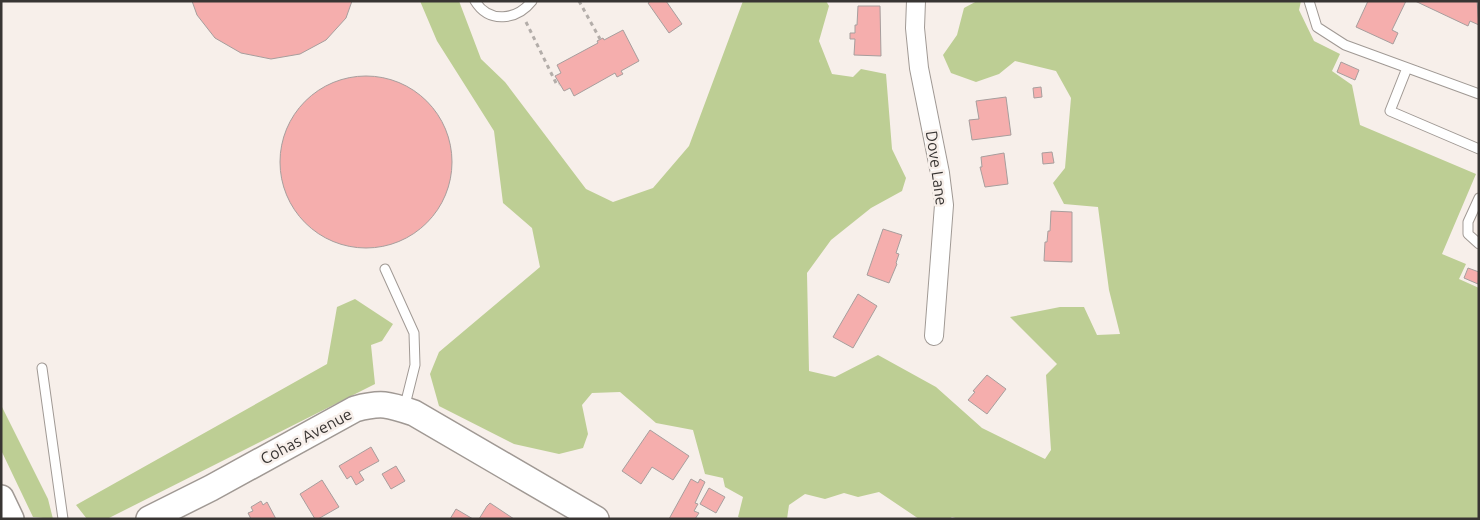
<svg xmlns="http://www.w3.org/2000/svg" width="1480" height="520" viewBox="0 0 1480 520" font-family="Ubuntu,sans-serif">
  <rect width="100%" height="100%" fill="#f7efea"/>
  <path fill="#bdce94" d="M420,1H459L481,59L505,82L586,189L613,202L653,188L689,146L743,1H826L829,6L819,41L832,74L853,77L861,69L886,74L892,149L906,178L902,191L871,208L831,240L807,273L809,371L835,377L878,355L936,387L982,428L1045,459L1051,450L1046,375L1057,364L1010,317L1060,307H1084L1097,335L1120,334L1109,290L1098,207L1064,204L1053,183L1065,168L1071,98L1056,71L1015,61L999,74L976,82L951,73L943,55L957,35L964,8L977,1H1301L1299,10L1314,41L1340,54L1332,71L1352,85L1360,125L1476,174L1442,254L1466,264L1459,279L1479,288V519H959L952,517L949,519H919L879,492L858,497L844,493L825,499L805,494L789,505L787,519H742L738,517L743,497L725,487L723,478L705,474L693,430L656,423L620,392L592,393L582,405L588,434L583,448L559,454L514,444L439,406L430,374L439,352L540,267L532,228L503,203L494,131L437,41Z
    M355,299L393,324L382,341L371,345L375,384L107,519H87L76,505L327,364L337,307Z
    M1,405L48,499L53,519L33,517L1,450Z"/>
  <path fill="#f5aead" stroke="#a79e9d" d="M192,1H352L346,18L326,40L300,54L271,59L241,53L215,38L197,15Z
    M651,1H666L682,24L669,33L648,3Z
    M1368,1H1406L1392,30L1398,33L1393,44L1356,27Z
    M1415,1H1477L1479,25L1470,21L1468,26Z
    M858,6H880L881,56L854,55L855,39H850V33H855V25H857Z
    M623,30L639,61L621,71L623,74L617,77L615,73L574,96L570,88L564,91L555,76L561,73L557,65L598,43L597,41L603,38L604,40Z
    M1341,62L1359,70L1355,80L1337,72Z
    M280 162a86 86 0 1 1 172 0a86 86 0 1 1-172 0Z
    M1041,87L1042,97L1034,98L1033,88Z
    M1006,97L1011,135L972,140L969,120L979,119L976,101Z
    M1052,152L1054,163L1043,164L1042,153Z
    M1004,153L1008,184L985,187L980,167H982L981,157Z
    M1051,211L1072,212V262L1044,261L1045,242H1047L1048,231H1050Z
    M883,229L902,235L896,253L899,254L896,263L897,264L889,283L867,275Z
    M1468,268L1479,272L1478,284L1464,278Z
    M858,294L877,306L853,348L833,337Z
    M987,375L1006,389L987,414L968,400L975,392L973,391Z
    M650,430L689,456L673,480L652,467L641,484L622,471Z
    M371,447L379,461L359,472L364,480L356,485L351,476L347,479L339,466Z
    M396,466L405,481L391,489L382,474Z
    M691,479L698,483L700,479L705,482L695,503L698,504L694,511L699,513L695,519H669Z
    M322,480L339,507L318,519H315L300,494Z
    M709,488L725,497L716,513L700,504Z
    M261,501L263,505L267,502L276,519H251L248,513L253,511L251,507Z
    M490,503L514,519H479L487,506Z
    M456,509L473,519H450Z"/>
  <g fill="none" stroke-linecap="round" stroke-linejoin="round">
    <defs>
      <path id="lane" d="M475,1C489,24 517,20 532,1
        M1309,1L1317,27L1345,45L1479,94
        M1407,68L1390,111L1479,149
        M1479,198L1468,222V234L1479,244
        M385,269L414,333L415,365L404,409
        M42,368L63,519"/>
      <path id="street" d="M916,1L915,28L919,68L940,173L944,205L934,336"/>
      <path id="secondary" d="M1,498L11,519
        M149,519L211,488L355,409C381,402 388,404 414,413L596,519"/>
    </defs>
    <use href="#lane" stroke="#a09994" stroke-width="11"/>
    <use href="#street" stroke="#a09994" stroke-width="20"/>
    <use href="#secondary" stroke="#a09994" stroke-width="28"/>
    <path stroke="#b3ada9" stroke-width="3" stroke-dasharray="4 4" stroke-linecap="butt" d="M579,1L600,39
      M526,22L557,85L559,84"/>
    <use href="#lane" stroke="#fff" stroke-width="9"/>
    <use href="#street" stroke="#fff" stroke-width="18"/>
    <use href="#secondary" stroke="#fff" stroke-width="25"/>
  </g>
  <g text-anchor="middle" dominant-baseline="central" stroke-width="5" stroke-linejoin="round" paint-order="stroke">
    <g font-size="16" fill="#383533" stroke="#f7efea">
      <text transform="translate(937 168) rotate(82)">Dove Lane</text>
      <text transform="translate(306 436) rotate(-28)">Cohas Avenue</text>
    </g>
  </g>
  <rect width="1480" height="520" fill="none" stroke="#383533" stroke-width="5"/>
</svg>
